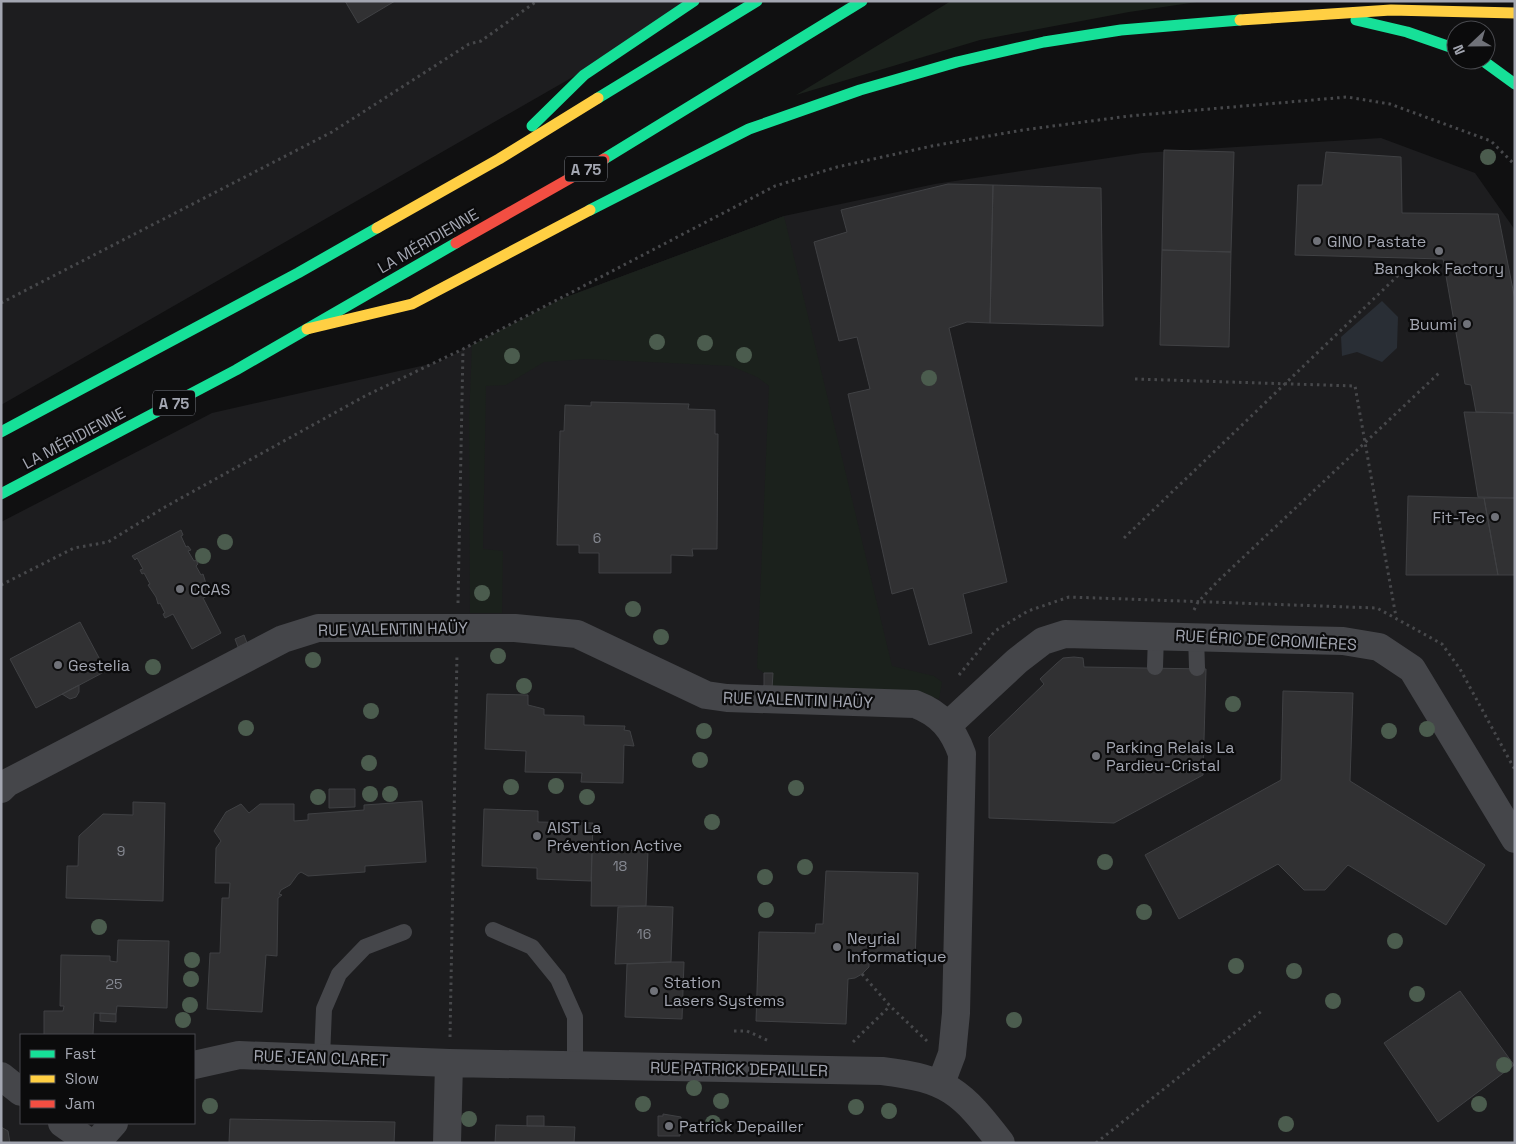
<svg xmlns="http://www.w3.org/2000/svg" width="1516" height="1144" viewBox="0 0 1516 1144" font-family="'Space Grotesk',sans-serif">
  <rect width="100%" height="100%" fill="#101011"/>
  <path fill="#1d1d1f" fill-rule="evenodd" d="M1,1H694L599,62L1,405Z
    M1381,138L1475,173L1515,230V1143H1V522L212,413L439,362L561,299L784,216L935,184L1142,153ZM21,1035H194V1123H21Z"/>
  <path fill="#1b211c" d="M951,1H1204L1129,12L980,40L796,95Z
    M784,216L892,666L934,676L942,682L939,699L915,692L764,688V673L757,668L769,386L757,377L731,366L586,359L544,362L506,385L486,386L483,549L503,551L502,613H470L469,419L472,345L561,299Z"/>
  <path fill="#292e35" d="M1382,301L1398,317L1397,348L1382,362L1357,352L1342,356L1341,337Z"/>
  <path fill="#313133" stroke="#404144" d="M345,1H395L358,23Z
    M1164,150L1234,152L1231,252L1162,250Z
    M1326,152L1401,157L1402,213L1498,214L1515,300V413L1476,412L1471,385L1465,384L1443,259L1295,255L1298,185H1322Z
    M948,184L993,185L990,323L967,322L949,328L1007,582L963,594L972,633L929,645L913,588L892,594L848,394L870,389L857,337L839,341L814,242L847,232L841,210Z
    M993,185L1101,188L1103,326L990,323Z
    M1162,250L1231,252L1229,347L1160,345Z
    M591,402L689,404L688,409L715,410V434H718L717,549H692L693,556L671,555V573H599V553H579V545H557L560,431H564L565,405L591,406Z
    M1464,412L1515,413V498L1478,497Z
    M1408,496L1484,498L1498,575H1406Z
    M1484,498H1515V575H1498Z
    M181,530L183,535L181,536L186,547L188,546L191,550L188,551L194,561L196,560L198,564L196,566L201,575L203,574L208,590L211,589L213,594L203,598L221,633L192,649L173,614L165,618L163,614L165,613L160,603L158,604L156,597L148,585L150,584L144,573L142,574L140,570L143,569L137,558L135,560L132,556Z
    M80,622L106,671L36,708L10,659Z
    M244,635L247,643L238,647L235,639Z
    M1074,657L1083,658L1084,667L1206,669L1203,775L1114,823L989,818V737L1044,684L1040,679L1056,664L1063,658Z
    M764,673H773L772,689L764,688Z
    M79,685V692L76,697L70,699L62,694Z
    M1283,691L1353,693L1350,781L1485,865L1446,925L1348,865L1325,890H1304L1278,864L1179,919L1145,855L1281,780Z
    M487,694L528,695V705L544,709V715L584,716V725L625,726L624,730L630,731L634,746L624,745L623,783L581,782L582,773L525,772L526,751L485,749Z
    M329,789H355V807L329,808Z
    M422,801L426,862L365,866V872L308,876L301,872L298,874L290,885L281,890L279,894L282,895L278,898L277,956L266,955L262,1012L207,1009L210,953H220L222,898H229L230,883H215L216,848L221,841L214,831L226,812L241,804L249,813L260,804H294V821L308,820V814L364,810V805Z
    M133,802L165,803L163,901L66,898L67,866H78L79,836L103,814L133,815Z
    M484,809L538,811V822L593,823L591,881L537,879V868L482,866Z
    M592,849L648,851L646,906H591Z
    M826,871L918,873L915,963L869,961V967L862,974L855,978L848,979L846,1024L756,1021L759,932L815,933L816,924H823Z
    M646,906L673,907L671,962L615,964L618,907Z
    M118,940L169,941L167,1008L117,1006L116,1014L94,1013L93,1035H44V1011H63L64,1006H60L61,955L110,956V961L117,962Z
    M671,962H684L682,1019L625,1017L627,964Z
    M1460,991L1514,1065L1438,1122L1384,1043Z
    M100,1013L116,1014V1022L100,1021Z
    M663,1114L681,1117L680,1136H658V1116H663Z
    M527,1116H544V1126H527Z
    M230,1119L395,1122L394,1143H229Z
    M496,1125L575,1127L574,1143H495Z
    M1,1127L8,1131L10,1143H1Z"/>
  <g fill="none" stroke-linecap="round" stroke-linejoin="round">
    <path stroke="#47484b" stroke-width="3" stroke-dasharray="2.5 4" stroke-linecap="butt" d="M1,303L332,132L469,44L481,41L537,1
      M1135,379L1355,386L1396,617
      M1124,538L1409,265
      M1,585L74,548L108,542L165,507L365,396L463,349L775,186L837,167L932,146L1023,130L1129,116L1347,97L1390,104L1491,141L1515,165
      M458,603L463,349
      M1194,610L1198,602L1219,580L1439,373
      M959,675L995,631L1028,611L1069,597L1377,608L1442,644L1460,669L1515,770
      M862,974L890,1006L927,1041
      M734,1031H747L769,1041
      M450,1037L457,654
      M853,1042L890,1006
      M1096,1143L1263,1010"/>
    <path stroke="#45464a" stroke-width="16" d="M1196,636L1197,668
      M1155,667L1156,635
      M493,930L532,947L558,979L575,1017V1066
      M322,1058L324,1009L339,974L365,947L404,932"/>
    <path stroke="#45464a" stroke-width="28" d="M947,726L1017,661L1043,641L1065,634L1343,641L1379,647L1412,669L1515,839
      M1,789L7,783L283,639L318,628H515L577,634L706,695L727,698L915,704C941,714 953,729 962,754L956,1013L952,1054L941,1083
      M194,1065L239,1055L449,1063L882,1071C948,1079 961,1091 1001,1143
      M1,1076L21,1092
      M62,1123L90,1143
      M96,1143L114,1123
      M447,1143L449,1063"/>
    <path stroke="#16e098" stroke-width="11" d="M1356,20L1407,32L1456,49
      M1482,60L1515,84
      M598,98L757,1
      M532,126L584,75L694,1
      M604,159L862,1
      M590,210L749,129L860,90L957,62L1044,42L1121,30L1240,20
      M1,432L298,273L377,228
      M1,494L236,370L456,243"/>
    <path stroke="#ffcf43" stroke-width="11" d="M1240,20L1391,10L1515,13
      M377,228L499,159L598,98
      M307,329L412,304L590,210"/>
    <path stroke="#f24e42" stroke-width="11" d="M456,243L604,159"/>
  </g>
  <g fill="#4b5c4e">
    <circle cx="1488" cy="157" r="8"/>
    <circle cx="657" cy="342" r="8"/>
    <circle cx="705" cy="343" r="8"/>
    <circle cx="744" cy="355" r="8"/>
    <circle cx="512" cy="356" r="8"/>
    <circle cx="929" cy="378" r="8"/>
    <circle cx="225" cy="542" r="8"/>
    <circle cx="203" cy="556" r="8"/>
    <circle cx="482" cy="593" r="8"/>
    <circle cx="633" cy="609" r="8"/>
    <circle cx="661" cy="637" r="8"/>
    <circle cx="498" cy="656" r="8"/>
    <circle cx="313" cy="660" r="8"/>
    <circle cx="153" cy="667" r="8"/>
    <circle cx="524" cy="686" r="8"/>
    <circle cx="1233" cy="704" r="8"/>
    <circle cx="371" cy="711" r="8"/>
    <circle cx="246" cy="728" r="8"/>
    <circle cx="1427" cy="729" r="8"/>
    <circle cx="704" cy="731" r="8"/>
    <circle cx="1389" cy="731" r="8"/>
    <circle cx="700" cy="760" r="8"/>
    <circle cx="369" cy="763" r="8"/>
    <circle cx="556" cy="786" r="8"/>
    <circle cx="511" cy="787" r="8"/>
    <circle cx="796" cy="788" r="8"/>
    <circle cx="370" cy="794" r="8"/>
    <circle cx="390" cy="794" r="8"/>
    <circle cx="318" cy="797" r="8"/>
    <circle cx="587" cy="797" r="8"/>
    <circle cx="712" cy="822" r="8"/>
    <circle cx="1105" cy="862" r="8"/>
    <circle cx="805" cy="867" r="8"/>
    <circle cx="765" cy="877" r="8"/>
    <circle cx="766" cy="910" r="8"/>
    <circle cx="1144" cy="912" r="8"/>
    <circle cx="99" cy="927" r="8"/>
    <circle cx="1395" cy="941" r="8"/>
    <circle cx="192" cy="960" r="8"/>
    <circle cx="1236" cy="966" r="8"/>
    <circle cx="1294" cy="971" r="8"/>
    <circle cx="191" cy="979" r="8"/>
    <circle cx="1417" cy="994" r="8"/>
    <circle cx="1333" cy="1001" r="8"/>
    <circle cx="190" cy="1005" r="8"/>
    <circle cx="183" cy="1020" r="8"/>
    <circle cx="1014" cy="1020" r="8"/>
    <circle cx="1504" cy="1065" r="8"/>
    <circle cx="694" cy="1088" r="8"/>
    <circle cx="721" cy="1101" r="8"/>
    <circle cx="643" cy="1104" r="8"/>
    <circle cx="1479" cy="1104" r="8"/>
    <circle cx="210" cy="1106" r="8"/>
    <circle cx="856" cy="1107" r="8"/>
    <circle cx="889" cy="1111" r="8"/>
    <circle cx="469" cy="1119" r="8"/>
    <circle cx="713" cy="1123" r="8"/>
    <circle cx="1286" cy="1124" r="8"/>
  </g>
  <g fill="#707279" stroke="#0b0b0c" stroke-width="2">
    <circle cx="1317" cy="241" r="5"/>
    <circle cx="1439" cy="251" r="5"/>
    <circle cx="1467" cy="324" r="5"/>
    <circle cx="1495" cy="517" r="5"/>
    <circle cx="180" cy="589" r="5"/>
    <circle cx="58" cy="665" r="5"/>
    <circle cx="1096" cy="756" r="5"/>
    <circle cx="537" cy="836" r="5"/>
    <circle cx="837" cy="947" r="5"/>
    <circle cx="654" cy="991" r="5"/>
    <circle cx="669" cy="1126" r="5"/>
  </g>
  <g text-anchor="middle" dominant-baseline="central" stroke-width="4.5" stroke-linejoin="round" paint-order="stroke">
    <g font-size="14" fill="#868992">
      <text x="597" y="538">6</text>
      <text x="121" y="851">9</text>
      <text x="620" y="866">18</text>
      <text x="644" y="934">16</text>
      <text x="114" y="984">25</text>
    </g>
    <g fill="#0b0b0c" stroke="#757880" stroke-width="1">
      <rect x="565" y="156.5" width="42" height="25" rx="4"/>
      <rect x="153" y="390.5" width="42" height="25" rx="4"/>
    </g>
    <g font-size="15" font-weight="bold" fill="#a3a6b1">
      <text x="586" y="169">A 75</text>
      <text x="174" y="403">A 75</text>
    </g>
    <g font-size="16" fill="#a3a6b1" stroke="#0b0b0c">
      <text transform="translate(428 241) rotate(-30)">LA MÉRIDIENNE</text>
      <text transform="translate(74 438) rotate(-28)">LA MÉRIDIENNE</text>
      <text transform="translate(393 629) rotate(-1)">RUE VALENTIN HAÜY</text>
      <text transform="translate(1266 640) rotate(3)">RUE ÉRIC DE CROMIÈRES</text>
      <text transform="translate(798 700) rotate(2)">RUE VALENTIN HAÜY</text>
      <text transform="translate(321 1058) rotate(2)">RUE JEAN CLARET</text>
      <text transform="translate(739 1069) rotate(1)">RUE PATRICK DEPAILLER</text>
    </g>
    <g font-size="16" fill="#a3a6b1" stroke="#0b0b0c" text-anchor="start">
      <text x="1327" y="241">GINO Pastate</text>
      <text x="1439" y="268" text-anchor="middle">Bangkok Factory</text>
      <text x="1457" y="324" text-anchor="end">Buumi</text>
      <text x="1485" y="517" text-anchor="end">Fit-Tec</text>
      <text x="190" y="589">CCAS</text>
      <text x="68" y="665">Gestelia</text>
      <text x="1106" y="747">Parking Relais La<tspan x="1106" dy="18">Pardieu-Cristal</tspan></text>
      <text x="547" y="827">AIST La<tspan x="547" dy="18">Prévention Active</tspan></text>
      <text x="847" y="938">Neyrial<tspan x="847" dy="18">Informatique</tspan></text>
      <text x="664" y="982">Station<tspan x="664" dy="18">Lasers Systems</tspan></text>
      <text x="679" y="1126">Patrick Depailler</text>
    </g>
  </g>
  <rect width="1516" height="1144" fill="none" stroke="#a3a6b1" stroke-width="5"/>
  <rect x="20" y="1034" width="175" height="90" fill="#0b0b0c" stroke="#48494e"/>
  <rect x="30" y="1050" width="25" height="8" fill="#16e098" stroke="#48494e"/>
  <text x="65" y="1059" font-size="15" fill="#a3a6b1">Fast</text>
  <rect x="30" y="1075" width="25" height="8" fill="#ffcf43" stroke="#48494e"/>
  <text x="65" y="1084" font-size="15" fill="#a3a6b1">Slow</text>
  <rect x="30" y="1100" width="25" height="8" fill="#f24e42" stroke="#48494e"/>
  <text x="65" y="1109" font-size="15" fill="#a3a6b1">Jam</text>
  <g transform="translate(1471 45) rotate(248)"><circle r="24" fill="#0b0b0c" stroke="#48494e"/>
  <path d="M0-4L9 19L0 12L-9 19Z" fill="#707279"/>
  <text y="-8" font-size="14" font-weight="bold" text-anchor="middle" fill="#a3a6b1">N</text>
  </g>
</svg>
